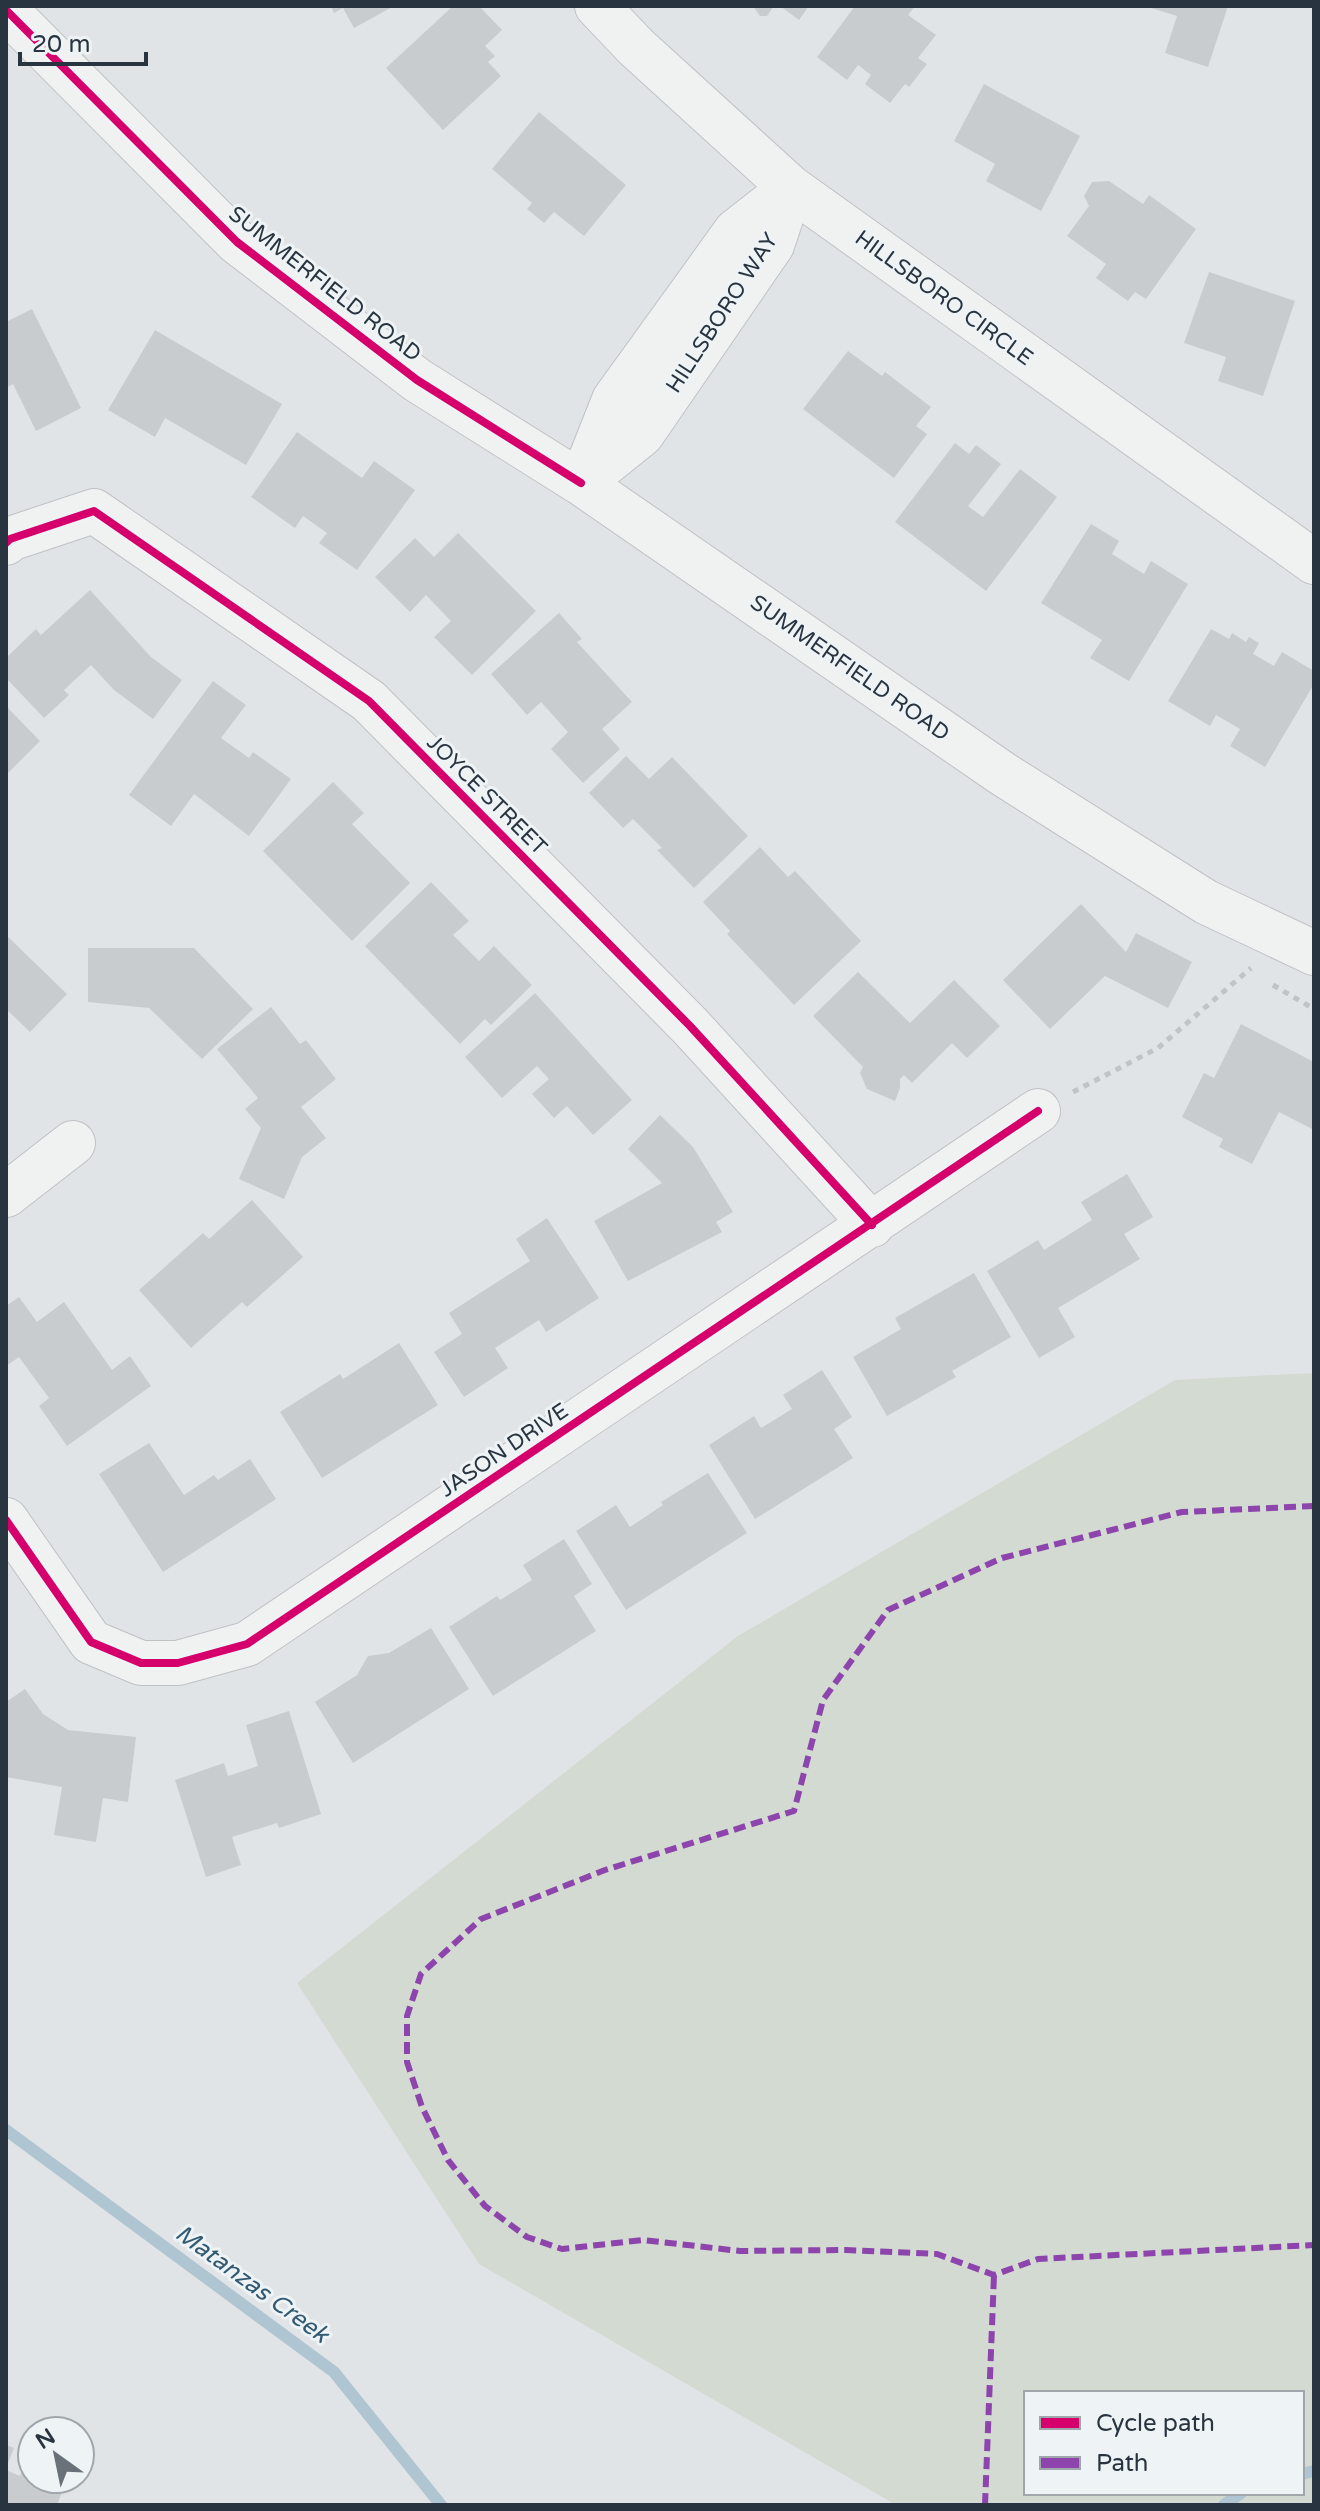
<svg xmlns="http://www.w3.org/2000/svg" width="1320" height="2511" viewBox="0 0 1320 2511" font-family="'Varela Round',sans-serif">
  <rect width="100%" height="100%" fill="#e1e4e6"/>
  <path fill="#d3dad1" fill-rule="evenodd" d="M1314,1373V2505H896L479,2264L297,1983L738,1636L1175,1380ZM1026,2393H1302V2493H1026Z"/>
  <g fill="none" stroke-linecap="round" stroke-linejoin="round">
    <path stroke="#afc5d1" stroke-width="12" d="M6,2130L334,2372L441,2505
      M1302,2474L1314,2471
      M1224,2505L1241,2493"/>
  </g>
  <path fill="#c9ccce" d="M331,6H394L354,28L343,8L334,13Z
    M453,6H479L502,30L485,46L495,56L488,62L501,76L443,130L386,68Z
    M753,6H774L767,16H760Z
    M780,6H809L799,20Z
    M855,6H915L908,15L936,35L918,58L927,64L909,87L905,84L890,103L865,84L871,75L858,65L847,80L817,57Z
    M1228,6L1208,67L1165,53L1177,16L1148,7Z
    M984,84L1080,136L1041,211L986,181L995,164L954,141Z
    M539,112L626,185L584,236L554,212L544,223L527,209L532,203L492,169Z
    M1109,181L1143,204L1149,195L1196,229L1146,299L1135,292L1128,301L1096,278L1106,264L1067,236L1089,206L1084,196L1092,182Z
    M1209,272L1295,301L1263,396L1218,381L1226,357L1184,343Z
    M32,309L81,408L36,431L13,384L6,388V322Z
    M155,330L282,404L246,465L165,418L155,437L108,410Z
    M848,351L882,376L885,372L931,407L916,426L927,434L894,478L803,409Z
    M297,432L362,478L374,461L415,490L357,570L319,543L327,533L303,516L295,528L251,497Z
    M955,443L969,454L976,445L1001,464L968,506L983,517L1020,469L1057,497L986,591L895,522Z
    M1091,524L1119,541L1112,554L1144,574L1151,561L1188,584L1129,681L1090,658L1102,640L1041,603Z
    M458,533L536,611L472,675L434,637L451,621L426,595L410,612L375,577L415,538L434,557Z
    M90,590L151,657L182,680L153,719L114,690L91,665L64,690L69,695L44,718L6,678V658L36,629L41,635Z
    M559,613L582,639L577,642L632,702L602,729L620,749L583,783L551,749L568,732L541,702L527,715L491,674Z
    M1211,629L1229,639L1232,633L1246,642L1249,637L1259,643L1253,654L1274,666L1282,652L1314,671V684L1265,767L1230,746L1240,729L1216,715L1210,726L1168,701Z
    M213,681L246,705L221,738L249,758L253,752L291,779L249,836L194,794L171,826L129,795Z
    M6,706L40,741L6,775Z
    M626,756L649,779L672,757L748,836L694,888L657,850L662,848L633,819L623,828L589,793Z
    M333,782L364,813L352,824L410,883L352,941L263,851Z
    M760,847L788,877L795,871L861,941L794,1005L727,934L730,931L703,902Z
    M431,882L469,921L453,935L479,961L494,946L532,985L491,1025L485,1019L460,1044L365,946Z
    M1081,904L1126,952L1136,933L1192,962L1168,1008L1105,976L1050,1029L1003,980Z
    M6,935L67,994L30,1032L6,1009Z
    M88,948H194L253,1009L202,1059L149,1008L88,1002Z
    M858,972L910,1023L954,980L1000,1026L967,1058L952,1043L912,1083L904,1075L900,1079V1088L895,1101L867,1089L860,1073L863,1067L813,1016Z
    M535,993L632,1100L593,1135L567,1106L554,1118L532,1094L549,1079L537,1066L502,1098L465,1057Z
    M271,1007L300,1044L306,1040L336,1079L301,1107L326,1138L302,1157L284,1199L239,1179L261,1128L245,1109L258,1098L217,1049Z
    M1241,1024L1314,1062V1130L1279,1112L1252,1164L1219,1147L1223,1139L1182,1117L1204,1073L1214,1078Z
    M660,1115L693,1147L733,1212L716,1222L722,1232L628,1281L594,1221L662,1183L628,1149Z
    M1127,1174L1153,1217L1124,1234L1140,1259L1058,1308L1075,1337L1039,1358L987,1271L1038,1240L1044,1250L1092,1220L1081,1202Z
    M252,1200L303,1257L247,1307L242,1302L191,1348L139,1290L203,1233L209,1239Z
    M547,1218L599,1298L546,1332L539,1320L495,1348L508,1368L464,1397L434,1352L462,1334L449,1313L530,1261L516,1239Z
    M974,1273L1011,1337L952,1371L956,1377L887,1416L853,1357L901,1329L895,1318Z
    M19,1297L37,1322L64,1302L112,1370L130,1356L151,1386L67,1446L39,1406L49,1398L19,1357L6,1366V1306Z
    M399,1343L438,1405L322,1478L280,1412L340,1374L343,1379Z
    M822,1370L852,1417L834,1429L853,1458L755,1519L709,1445L754,1416L761,1428L792,1409L783,1395Z
    M149,1443L184,1495L214,1475L218,1480L250,1459L276,1499L163,1572L99,1474Z
    M708,1473L747,1533L626,1610L576,1531L616,1505L630,1527L663,1505L661,1502Z
    M564,1539L592,1584L574,1596L596,1631L493,1696L449,1627L497,1596L500,1600L532,1580L523,1565Z
    M431,1628L469,1689L353,1763L315,1702L357,1675L368,1656L389,1653Z
    M25,1689L43,1714L68,1730L136,1737L128,1802L103,1798L96,1842L54,1835L62,1787L6,1777V1702Z
    M289,1711L321,1814L279,1828L277,1823L232,1837L241,1865L206,1877L175,1780L224,1763L228,1776L258,1766L246,1725Z
    M6,2445L14,2448L6,2468Z
    M28,2456L32,2457V2479H67L57,2505H6V2470L20,2476Z"/>
  <g fill="none" stroke-linecap="round" stroke-linejoin="round">
    <defs>
      <path id="minor" d="M597,6L636,47L791,188L1314,562
        M6,10L237,242L417,380L581,483L1003,774L1206,902L1314,953
        M582,481L614,400L736,231L791,188
        M581,483L642,434L772,245L791,188
        M6,543L10,539L94,511L369,701L690,1026L872,1225
        M6,1195L73,1143
        M6,1520L91,1642L141,1663H178L247,1644L1038,1111"/>
    </defs>
    <use href="#minor" stroke="#bfc2c4" stroke-width="46"/>
    <path stroke="#bfc4c6" stroke-width="5" stroke-dasharray="6 6" stroke-linecap="butt" d="M1273,985L1314,1009
      M1073,1092L1158,1048L1251,968"/>
    <use href="#minor" stroke="#f0f2f2" stroke-width="44"/>
    <path stroke="#8e44ad" stroke-width="6" stroke-dasharray="12 6" stroke-linecap="butt" d="M1314,1506L1182,1512L1002,1558L888,1610L823,1700L794,1811L605,1870L481,1919L421,1974L407,2016V2062L422,2107L448,2160L485,2206L527,2237L562,2249L643,2240L740,2251L846,2250L937,2254L994,2275L1038,2259L1314,2245
      M985,2505L994,2275"/>
    <defs>
      <path id="cycleway" d="M6,10L237,242L417,380L581,483
        M6,543L10,539L94,511L369,701L690,1026L872,1225
        M6,1520L91,1642L141,1663H178L247,1644L1038,1111"/>
    </defs>
    <use href="#cycleway" stroke="#eef3f6" stroke-width="13"/>
    <use href="#cycleway" stroke="#d6006c" stroke-width="8"/>
  </g>
  <g text-anchor="middle" dominant-baseline="central" stroke-width="6" stroke-linejoin="round" paint-order="stroke">
    <g font-size="22" fill="#28343f" stroke="#eef3f6">
      <text transform="translate(325 284) rotate(38)">SUMMERFIELD ROAD</text>
      <text transform="translate(944 298) rotate(36)">HILLSBORO CIRCLE</text>
      <text transform="translate(722 313) rotate(-57)">HILLSBORO WAY</text>
      <text transform="translate(850 668) rotate(35)">SUMMERFIELD ROAD</text>
      <text transform="translate(487 795) rotate(45)">JOYCE STREET</text>
      <text transform="translate(504 1450) rotate(-34)">JASON DRIVE</text>
    </g>
    <g font-size="24" font-style="italic" fill="#325a72" stroke="#eef3f6">
      <text transform="translate(252 2284) rotate(36)">Matanzas Creek</text>
    </g>
  </g>
  <rect width="1320" height="2511" fill="none" stroke="#28343f" stroke-width="16"/>
  <rect x="1024" y="2391" width="280" height="104" fill="#eef3f6" stroke="#9fa7ad" stroke-width="2"/>
  <rect x="1040" y="2417" width="40" height="12" fill="#d6006c" stroke="#9fa7ad" stroke-width="2"/>
  <text x="1096" y="2431" font-size="24" fill="#28343f">Cycle path</text>
  <rect x="1040" y="2457" width="40" height="12" fill="#8e44ad" stroke="#9fa7ad" stroke-width="2"/>
  <text x="1096" y="2471" font-size="24" fill="#28343f">Path</text>
  <g transform="translate(56 2455) rotate(327)"><circle r="38" fill="#eef3f6" stroke="#9fa7ad" stroke-width="2"/>
  <path d="M0-6L14 30L0 20L-14 30Z" fill="#697279"/>
  <text y="-12" font-size="22" font-weight="bold" text-anchor="middle" fill="#28343f">N</text>
  </g>
  <path d="M20 52v12h126v-12" fill="none" stroke="#28343f" stroke-width="4"/>
  <text x="32" y="52" font-size="24" fill="#28343f" stroke="#eef3f6" stroke-width="6" paint-order="stroke">20 m</text>
</svg>
